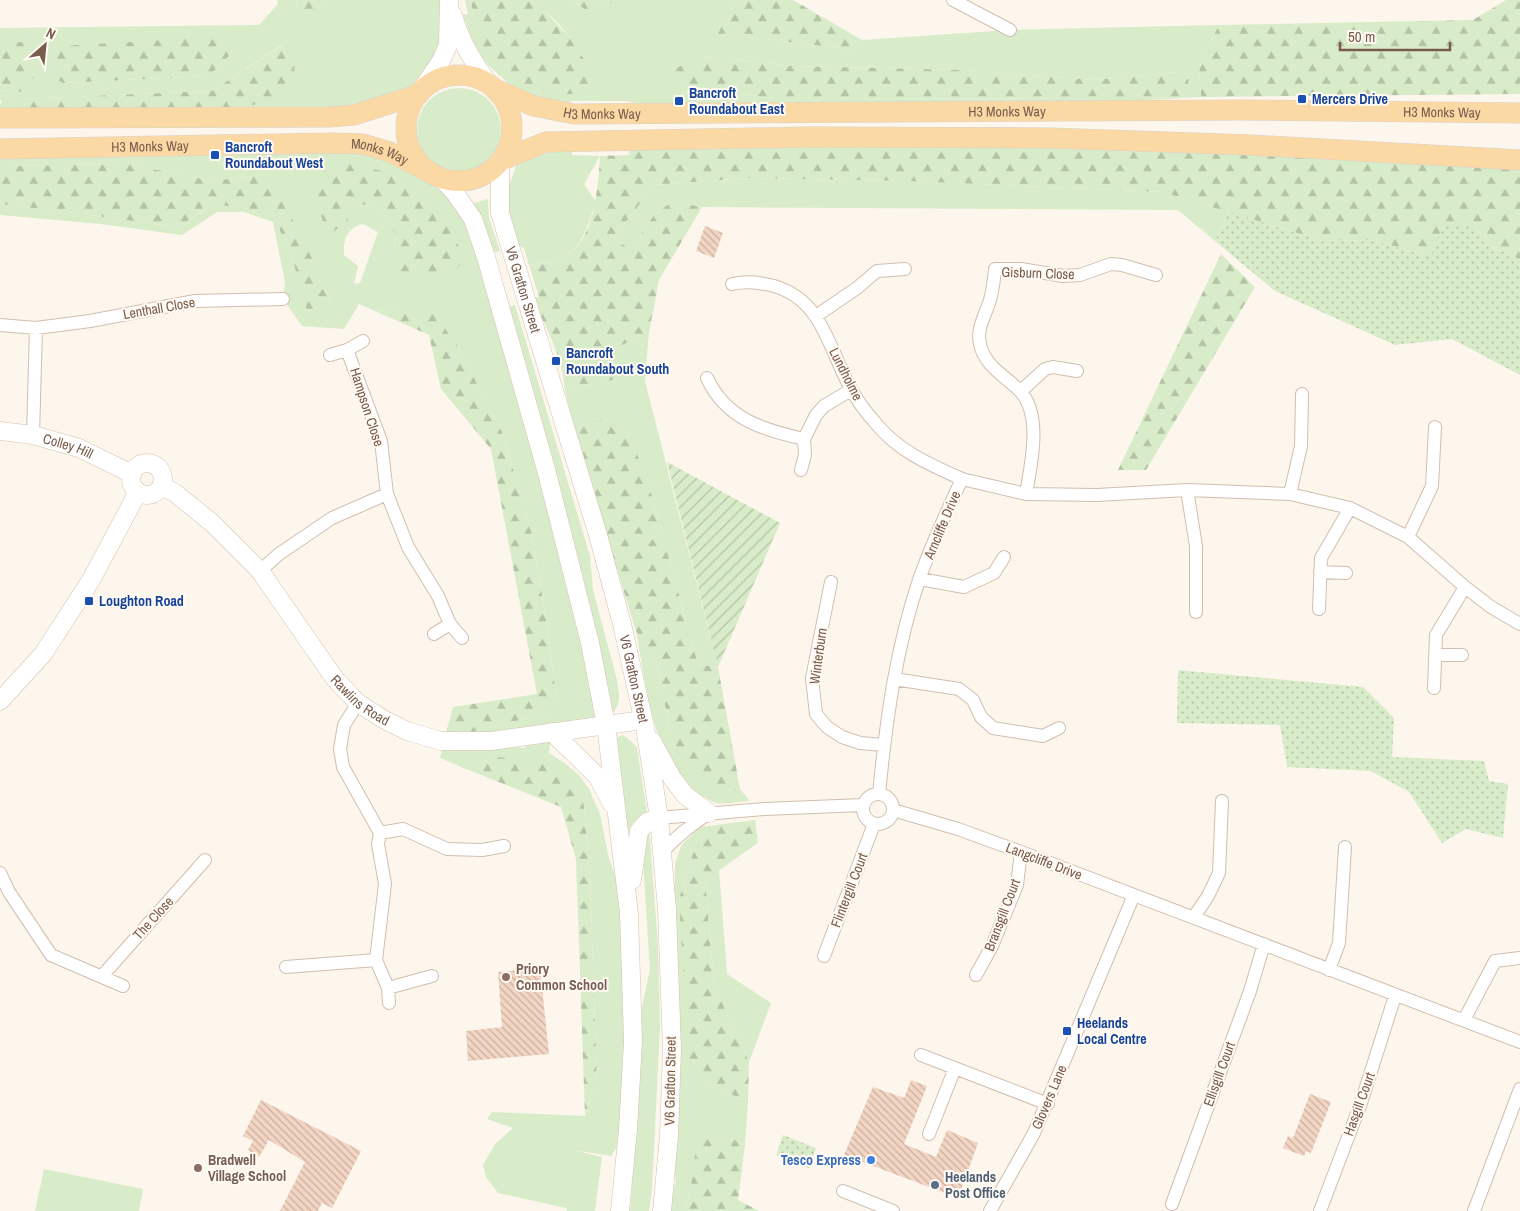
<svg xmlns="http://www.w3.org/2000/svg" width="1520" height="1211" viewBox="0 0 1520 1211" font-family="'Archivo Narrow',sans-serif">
  <defs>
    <pattern id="forest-firs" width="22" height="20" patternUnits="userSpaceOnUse" patternTransform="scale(1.25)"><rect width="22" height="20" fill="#d8ecc9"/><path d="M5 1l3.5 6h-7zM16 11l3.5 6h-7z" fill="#b4c2a5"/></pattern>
    <pattern id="park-dots" width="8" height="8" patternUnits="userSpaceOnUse" patternTransform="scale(1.25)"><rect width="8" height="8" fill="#d8ecc9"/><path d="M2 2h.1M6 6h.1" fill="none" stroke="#b4c2a5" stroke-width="1.8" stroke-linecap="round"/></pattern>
    <pattern id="garden-furrows" width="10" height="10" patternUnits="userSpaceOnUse" patternTransform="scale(1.25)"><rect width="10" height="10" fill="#d8ecc9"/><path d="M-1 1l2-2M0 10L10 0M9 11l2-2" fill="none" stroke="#b4c2a5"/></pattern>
    <pattern id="building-back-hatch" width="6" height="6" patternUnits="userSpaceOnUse" patternTransform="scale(1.25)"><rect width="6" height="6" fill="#f3d5c3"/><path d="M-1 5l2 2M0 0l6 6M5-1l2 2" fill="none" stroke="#cab0a1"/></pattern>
  </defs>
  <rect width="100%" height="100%" fill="#fdf6ec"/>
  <path fill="#d8ecc9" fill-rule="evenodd" d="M277,0H297L296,11L314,22L324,0H449L448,45L422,89L377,108L0,118V106L2,101L0,100V90L20,92L21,42H0V28L259,25L278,4ZM234,42L231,54L209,76L63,83L53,76ZM282,45L294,57L223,108L18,109V99L212,91Z
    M465,0H470L475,18L588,66C573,40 555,14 528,0H571L586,10L621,0H735L719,34L860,50L862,40L1010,30L1219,25L1202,58L1199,72L1201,97L954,111L673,113L626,101H571L569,106L539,99L510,85L489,66L476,50L463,15L468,14ZM702,57L794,66L963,70L1095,80L1178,72L1183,97L1140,98L774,99L675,84Z
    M417 130a42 42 0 1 1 84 0a42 42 0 1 1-84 0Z
    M330,137L442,179L473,219L606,725L552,732L549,753L566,764L579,775L589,789L600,814L609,859L629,913L628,1130L611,1156L573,1150L602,1157L595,1211H567L566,1208L498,1193L486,1177L483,1165L495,1144L513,1128L487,1119L492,1112L585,1116L597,1084L590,876L583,797L499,757L461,767L440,758L447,729L473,732L550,712L556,695L548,630L531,530L502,432L457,345L405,308L375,311L359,304L344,329L302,326L283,299L285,282L273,222L244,212H217L182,235L100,224L0,215V204L75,213L178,227L213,204L272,212L293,261L308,311L331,301L268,174L212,181L128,164L0,166V148ZM350,202L445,212L394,253L395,233L380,208ZM363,224L378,232L360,283L354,284L358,266L344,255C343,239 347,228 363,224ZM550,733L523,748L476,741Z
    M572,151V155L600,156L584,184L596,202C588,223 583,249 560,259C551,263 539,263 529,265L524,248L517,245L508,208V189L516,166L548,152Z
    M747,178L905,181L1163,192L1229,212L1215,241L1178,210L702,207L673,201L654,215L631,249L613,239L654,185Z
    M488,199L489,218L500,251L491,253L471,204Z
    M515,305L590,556L593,590L617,680L619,696L618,704L614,712L610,710L506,307Z
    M649,332L645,381L718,667L698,664L645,471L573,425L565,390L613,380L612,350Z
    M636,631L655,657L673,744L728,791L740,789L750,801C740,801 726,805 716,803C713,802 709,800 706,798C653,774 646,681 636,631Z
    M623,735L633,743L637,748L647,812C638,817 632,822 628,832L616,738Z
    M701,827L679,899L702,1083L748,1101L745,1144L722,1135L691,1186L686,1211H666L676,1182L669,1136L675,863L682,844Z
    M649,828L658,945L660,1028L652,1188L649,1211H630L636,1140L639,1021L650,969L642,846Z
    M719,869L727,974L771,1003L749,1062L714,985L705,880Z
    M44,1169L143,1189L139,1211H35Z"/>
  <path fill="url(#forest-firs)" d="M297,0H324L314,23L306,25L296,11Z
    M470,0H528L541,7L573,41L588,66V92L561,95L528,86L486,56Z
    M571,0H621L586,10Z
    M735,0H793L862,40L860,50L718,34Z
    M1506,0H1520V94L1201,97L1199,72L1202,58L1219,25L1473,20Z
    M202,38L234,42L231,54L209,76L63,83L53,77L60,46Z
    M0,42H21L35,51L37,74L20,92L0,90Z
    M283,45L294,57L295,84L288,101L223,108L18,109L17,99L212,91Z
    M702,57L794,66L963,70L1095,80L1178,72L1189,80L1183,97L1140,98L774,99L675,84L676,68Z
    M725,139L1520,160V259L1490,246L1474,225L1431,257L1372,240L1323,241L1163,192L905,181L747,178L654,185L613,239L631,249L654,215L673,201L702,207L659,280L649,332L612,350L613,380L565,390C562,356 547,329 532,298L539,297L529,265C539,263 551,263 560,259C595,245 598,188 600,156L629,155V150Z
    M128,164L212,181L268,174L306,245L331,302L307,311L293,261L272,212L213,204L178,227L75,213L0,204V166Z
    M351,164L386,172L417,188L445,212L464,260L454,273L419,277L399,274L394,253L395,233L380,208L350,202L347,222L327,236L315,194L322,172Z
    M1221,254L1255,287L1146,470H1118Z
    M405,308L435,315L457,345L502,432L531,530L548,630L556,695L550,712L473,732L447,729L453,707L537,694L491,449L441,389L429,335L375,311Z
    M619,418L645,471L698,664L718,667L740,789L728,791L699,775L673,744L655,657L636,631L573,425Z
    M499,757L544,764L583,797L590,876L597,1084L585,1116L576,859L561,807L461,767Z
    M755,820L758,843L705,880L714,985L749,1062L748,1101L702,1083L688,1056L679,899L701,827Z
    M722,1135L745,1144L738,1200L759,1211H686L691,1186L697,1141Z"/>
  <path fill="url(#park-dots)" d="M1229,212L1323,241L1372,240L1431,257L1443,224L1474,225L1490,246L1520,259V375L1452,339L1395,345L1275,291L1215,241Z
    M1178,670L1363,687L1394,718L1392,757L1484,761L1489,781L1508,784L1503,838L1466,829L1442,843L1409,792L1371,771L1287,767L1280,725L1177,723Z
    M783,1135L816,1148L809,1168L776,1155Z"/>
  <path fill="url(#garden-furrows)" d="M667,462L780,523L718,667Z"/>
  <path fill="url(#building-back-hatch)" d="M705,226L723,233L714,258L696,251Z
    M540,968L549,1054L468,1061L466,1031L502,1027L498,972Z
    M911,1080L927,1086L904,1144L936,1157L947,1130L978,1143L958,1198L844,1155L873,1087L904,1098Z
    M1310,1094L1331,1102L1311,1153L1306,1151L1304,1156L1283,1148L1288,1136L1293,1138Z
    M261,1100L361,1151L332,1208L322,1203L318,1211H280L305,1162L269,1140L259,1157L248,1150L253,1141L243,1136Z"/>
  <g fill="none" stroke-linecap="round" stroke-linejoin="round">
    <defs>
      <path id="street" d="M953,0L1010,30
        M732,284C746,281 759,282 774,286C823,300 829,350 851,389C857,400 865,411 873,420C896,450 928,464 962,479
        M816,316L857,288L877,271L905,269
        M0,325L36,328L90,321L195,301L283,299
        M347,350L363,341
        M330,355L347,350L381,441L387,494L408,547L438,596L450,624L462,638
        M707,378C726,419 763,430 804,439L816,415L824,406L851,390
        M1021,391L1045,369L1053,367L1077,371
        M33,435L36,328
        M801,470L805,455L804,439
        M1187,490L1196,546V612
        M1026,494C1031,464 1043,414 1019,390C1006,377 987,367 981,348C975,329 985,317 990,300C993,290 994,279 995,269H1021L1063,276L1080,275L1111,264L1122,265L1156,275
        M1290,494L1301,446L1302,394
        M1408,537L1432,486L1435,427
        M260,571L279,554L332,518L387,494
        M1320,572L1346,573
        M920,579L964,587L994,573L1004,557
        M831,582L812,678L816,714L827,727L842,737L860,743L883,745
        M1319,609L1321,558L1350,508
        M434,634L450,624
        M1435,655H1462
        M894,679L959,689L973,700L981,717L993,728L1043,736L1059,728
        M1434,688L1436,635L1465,587
        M358,703L344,725L340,749L343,767L380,833L378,844L385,884L376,960L388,988L389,1003
        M863 809a15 15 0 1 1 30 0a15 15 0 1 1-30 0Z
        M879,794C886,721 896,647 920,577C932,544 947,511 962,479L1026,494L1097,495L1187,490L1290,494L1350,508L1408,537L1465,587L1491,607L1520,624
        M893,810L958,829L1021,852L1520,1042
        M659,818L764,809L863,805
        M380,833L403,829L447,849L482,850L504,846
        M663,852C676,836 692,825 709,813
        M0,873L9,892L51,955L123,986
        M1194,917L1208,896L1219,873L1222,801
        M824,956L874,824
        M286,967L376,960
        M1329,970L1339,943L1345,847
        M976,975L992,946L1017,885L1021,852
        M102,976L205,860
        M388,988L432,976
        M1464,1020L1495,961L1520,958
        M921,1055L1048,1104
        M929,1134L955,1068
        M843,1191L893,1211
        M1172,1204L1250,991L1264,944
        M990,1211L1034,1133L1134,895
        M1320,1211L1361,1103L1395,996
        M1474,1211L1520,1089"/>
      <g id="secondary">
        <path d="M453,15C460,41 473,61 488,83"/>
        <path d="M422,89L441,61L448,45L449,0"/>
        <path id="s1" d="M500,163V213L598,535L622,624L645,727L659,818L667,909L672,1049L669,1136L662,1211"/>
        <path d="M442,179L455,193L473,219L486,257L547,473L590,643L606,725L629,913L633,1041L628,1130L620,1211"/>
        <path id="s2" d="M0,431L33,435L79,448L132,474"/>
        <circle cx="147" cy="479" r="16"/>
        <path id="s3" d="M162,486L175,493L212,523L260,571L335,679L358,703L383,719L407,731L441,741H491L643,720"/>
        <path d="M0,701L43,654L91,580L138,492"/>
        <path d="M552,732L598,777L612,804"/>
        <path d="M652,741L672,778L685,795L709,813"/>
        <path d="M632,880L639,831L647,822L659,818"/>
      </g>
      <g id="primary">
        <circle cx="459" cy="128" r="53"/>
        <path id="s4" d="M497,90L534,106L574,114L1240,110L1520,113"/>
        <path d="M0,118L329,117L354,115L417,95"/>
        <path id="s5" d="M0,149L331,143L363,144L390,152L427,171"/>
        <path d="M502,160L546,142L809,137L1050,138L1251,145L1520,160"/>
      </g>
    </defs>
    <use href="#street" stroke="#d1beb0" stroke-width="14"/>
    <use href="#secondary" stroke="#d6c0b0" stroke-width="19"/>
    <use href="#primary" stroke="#dad1cd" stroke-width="21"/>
    <use href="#street" stroke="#fff" stroke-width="12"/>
    <use href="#secondary" stroke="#fff" stroke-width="18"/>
    <use href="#primary" stroke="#fbd9a5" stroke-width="20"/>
  </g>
  <g fill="#1a4fb4" stroke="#fffaf3" stroke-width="2">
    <rect x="1297" y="94" width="10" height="10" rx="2.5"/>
    <rect x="674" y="96" width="10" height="10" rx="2.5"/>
    <rect x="210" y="150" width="10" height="10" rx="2.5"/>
    <rect x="551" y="356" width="10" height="10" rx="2.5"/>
    <rect x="84" y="596" width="10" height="10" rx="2.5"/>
    <rect x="1062" y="1026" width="10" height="10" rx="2.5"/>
  </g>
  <g fill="#8d6e63" stroke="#fffaf3" stroke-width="2">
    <circle cx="506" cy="977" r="5"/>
    <circle cx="198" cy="1168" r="5"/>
  </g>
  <circle fill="#3f7fe0" stroke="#fffaf3" stroke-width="2" cx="871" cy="1160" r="5"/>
  <circle fill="#5c6f8a" stroke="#fffaf3" stroke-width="2" cx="935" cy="1185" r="5"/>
  <g text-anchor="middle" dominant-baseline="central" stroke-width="4" stroke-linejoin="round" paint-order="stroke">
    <g font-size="14" font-weight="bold" fill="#164399" stroke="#fffaf3" text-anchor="start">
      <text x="689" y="93">Bancroft<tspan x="689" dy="16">Roundabout East</tspan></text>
      <text x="1312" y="99">Mercers Drive</text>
      <text x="225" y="147">Bancroft<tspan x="225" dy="16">Roundabout West</tspan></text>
      <text x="566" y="353">Bancroft<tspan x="566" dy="16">Roundabout South</tspan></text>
      <text x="99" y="601">Loughton Road</text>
      <text x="1077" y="1023">Heelands<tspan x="1077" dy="16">Local Centre</tspan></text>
    </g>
    <g font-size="14" fill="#7a5c4d" stroke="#fffaf3">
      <text stroke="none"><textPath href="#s4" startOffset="514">H3 Monks Way</textPath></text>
      <text stroke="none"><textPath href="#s4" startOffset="109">H3 Monks Way</textPath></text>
      <text stroke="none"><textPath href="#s4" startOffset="949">H3 Monks Way</textPath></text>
      <text stroke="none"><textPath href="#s5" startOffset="150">H3 Monks Way</textPath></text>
      <text stroke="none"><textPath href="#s5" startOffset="381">Monks Way</textPath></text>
      <text transform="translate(1038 273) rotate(2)">Gisburn Close</text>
      <text stroke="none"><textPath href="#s1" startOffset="130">V6 Grafton Street</textPath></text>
      <text transform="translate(159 308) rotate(-10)">Lenthall Close</text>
      <text transform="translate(846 374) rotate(63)">Lundholme</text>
      <text transform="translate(367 407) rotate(72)">Hampson Close</text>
      <text stroke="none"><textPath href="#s2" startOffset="70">Colley Hill</textPath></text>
      <text transform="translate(942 525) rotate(-67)">Arncliffe Drive</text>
      <text transform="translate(818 656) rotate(-82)">Winterburn</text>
      <text stroke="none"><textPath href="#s1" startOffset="535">V6 Grafton Street</textPath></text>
      <text stroke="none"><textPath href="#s3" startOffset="295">Rawlins Road</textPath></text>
      <text transform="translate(1044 861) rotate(21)">Langcliffe Drive</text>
      <text transform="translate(849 890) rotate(-69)">Flintergill Court</text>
      <text transform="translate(1002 915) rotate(-69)">Bransgill Court</text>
      <text transform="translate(153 918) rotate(-48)">The Close</text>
      <text transform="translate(1219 1074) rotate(-70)">Ellisgill Court</text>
      <text transform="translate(670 1081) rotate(-89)">V6 Grafton Street</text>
      <text transform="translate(1049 1097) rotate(-67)">Glovers Lane</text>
      <text transform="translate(1359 1104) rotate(-70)">Hasgill Court</text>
    </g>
    <g font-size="14" font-weight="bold" fill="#785e54" stroke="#fffaf3" text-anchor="start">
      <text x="516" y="969">Priory<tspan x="516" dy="16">Common School</tspan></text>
      <text x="208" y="1160">Bradwell<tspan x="208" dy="16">Village School</tspan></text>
    </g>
    <g font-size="14" font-weight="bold" fill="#366cbe" stroke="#fffaf3" text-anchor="end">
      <text x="861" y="1160">Tesco Express</text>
    </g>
    <g font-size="14" font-weight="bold" fill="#4e5e75" stroke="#fffaf3" text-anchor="start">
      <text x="945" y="1177">Heelands<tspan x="945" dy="16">Post Office</tspan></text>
    </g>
  </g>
  <g transform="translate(45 45) rotate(27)" stroke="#fffaf3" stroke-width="4" paint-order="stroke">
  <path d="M0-4L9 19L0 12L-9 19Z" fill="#7a5c4d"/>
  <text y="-8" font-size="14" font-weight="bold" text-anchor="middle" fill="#7a5c4d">N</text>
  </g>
  <path d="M1340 42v8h110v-8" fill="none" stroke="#7a5c4d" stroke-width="2.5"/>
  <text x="1348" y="42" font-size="15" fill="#7a5c4d" stroke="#fffaf3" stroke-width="4" paint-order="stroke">50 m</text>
</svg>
